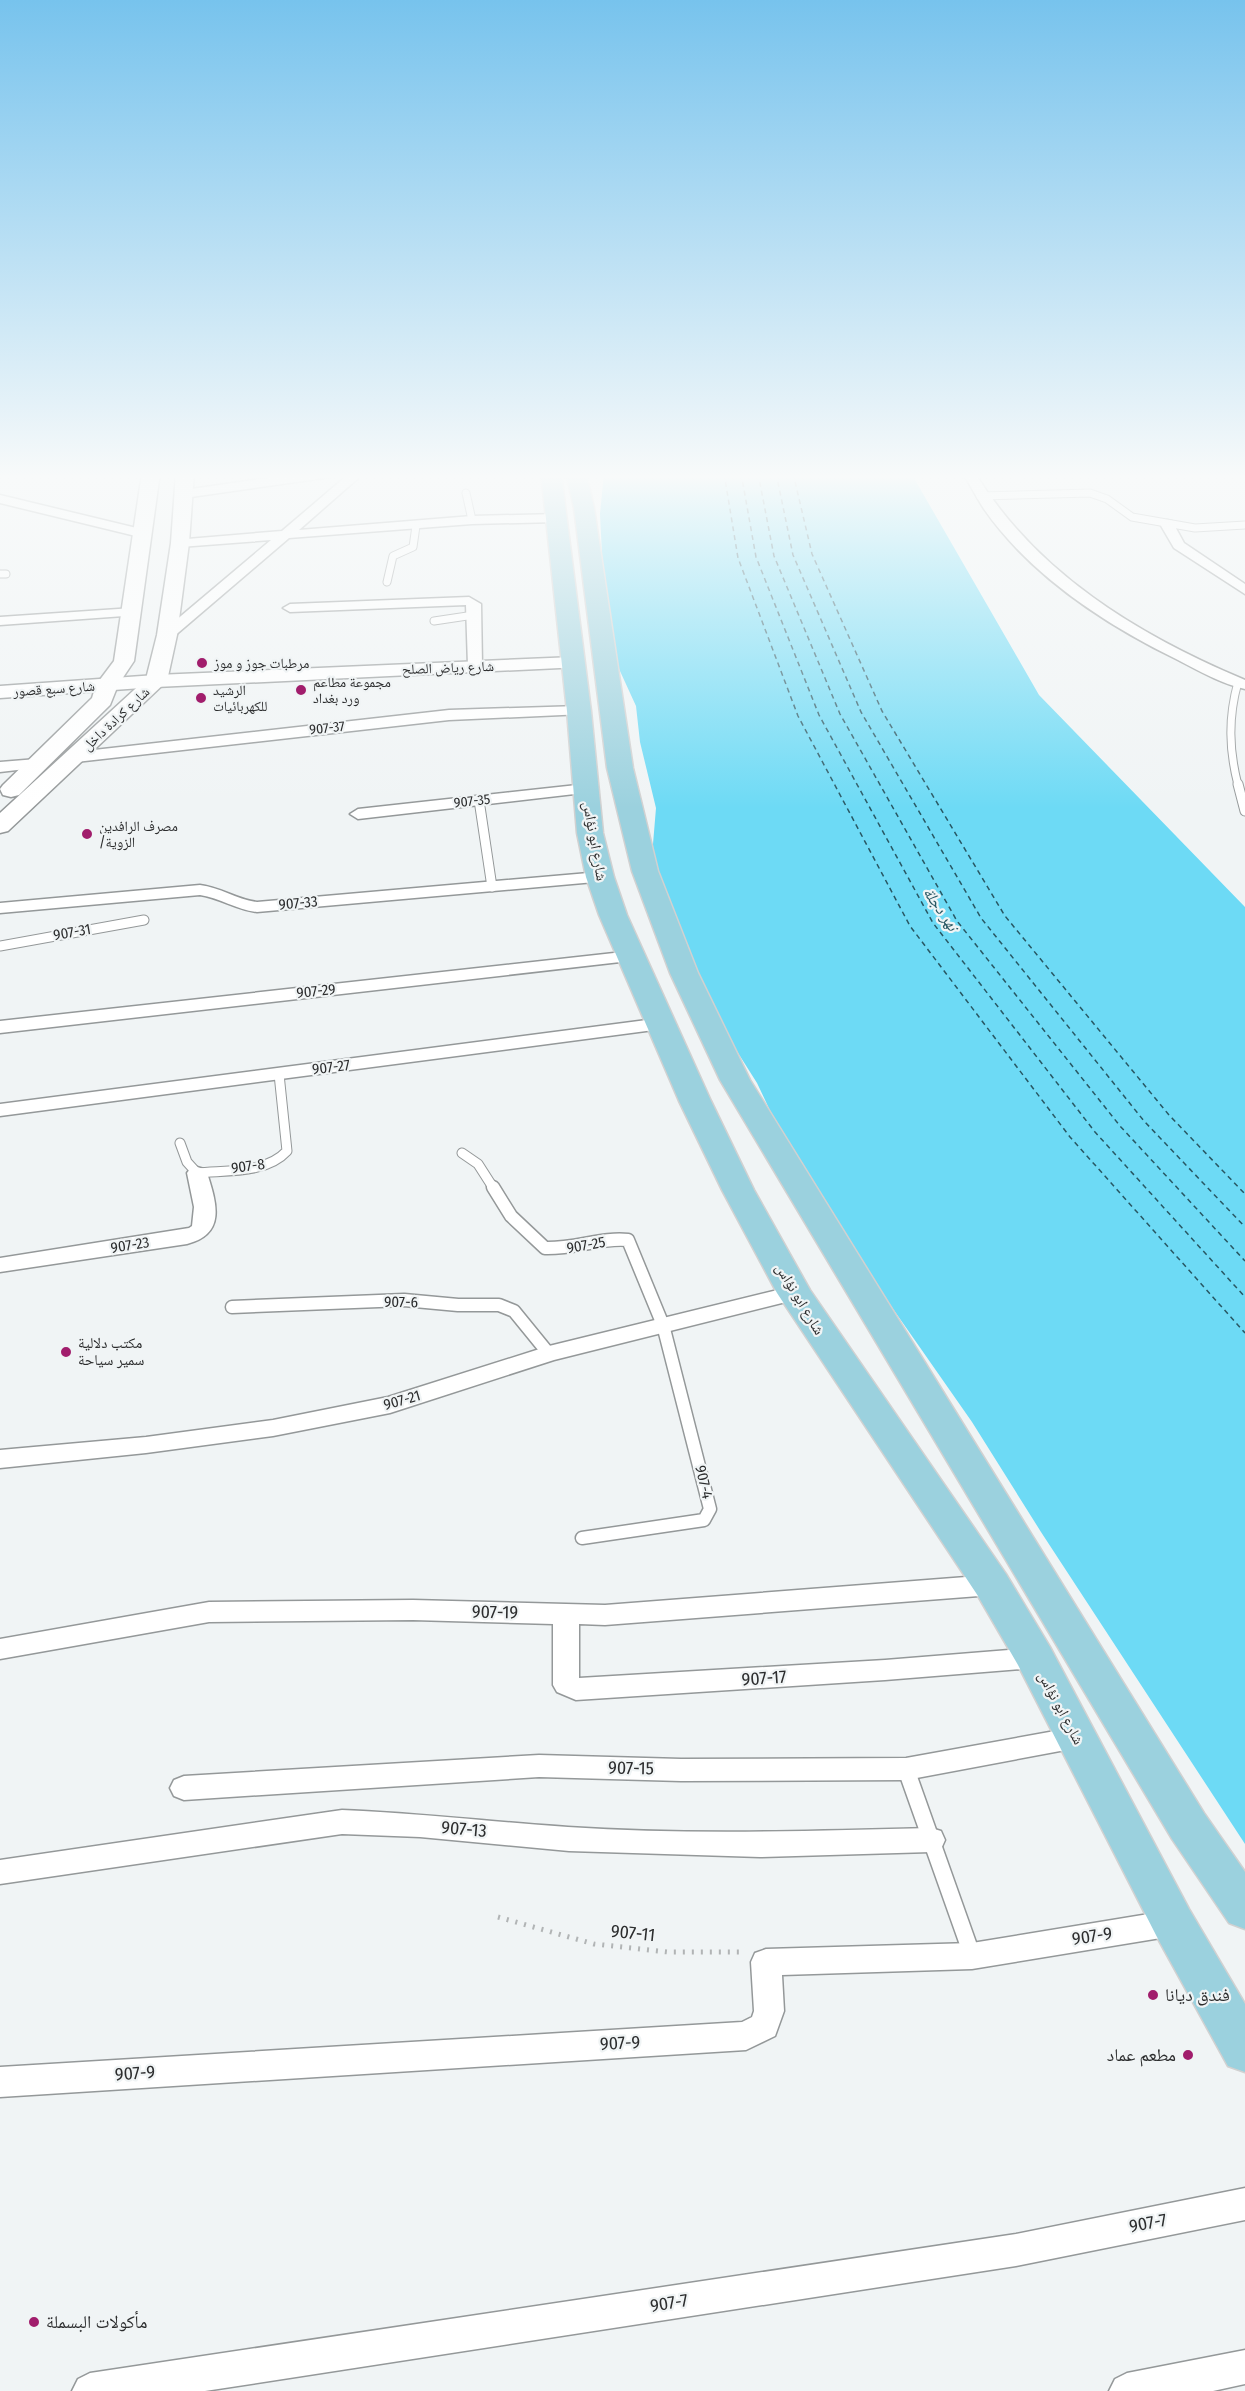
<svg xmlns="http://www.w3.org/2000/svg" width="1245" height="2391" viewBox="0 0 1245 2391" font-family="'Fira Sans Condensed','Noto Naskh Arabic',sans-serif">
  <rect width="100%" height="100%" fill="#f0f4f5"/>
  <path fill="#6ddaf5" d="M604,473H911L1039,695L1245,907V1844L1041,1532L972,1422L884,1296L837,1238L783,1145L774,1119L757,1083L709,1007L652,856L656,808L640,742L636,706L609,647L604,594L600,514Z"/>
  <g fill="none" stroke-linecap="round" stroke-linejoin="round">
    <path stroke="#285763" stroke-width="1.5" stroke-dasharray="5 4" stroke-linecap="butt" d="M724,473L738,558L798,716L910,926L1070,1137L1245,1333
      M741,473L756,557L819,715L933,923L1095,1132L1245,1297
      M758,473L774,556L840,714L957,921L1120,1126L1245,1261
      M776,473L793,555L861,712L981,918L1144,1121L1245,1227
      M793,473L812,554L882,711L1005,916L1169,1115L1245,1194"/>
    <defs>
      <path id="service-far3" d="M466,493L472,520
        M980,496L1090,493L1107,499L1132,517L1195,528L1245,525
        M0,574H6
        M387,582L393,556L413,547L416,526
        M434,621L474,615
        M1238,682C1228,718 1229,750 1238,785"/>
      <path id="service-far2" d="M1238,784L1245,811
        M479,800L492,887
        M0,946L144,920
        M180,1143L187,1162L197,1173C226,1170 266,1174 287,1151L279,1074
        M462,1153L478,1164L494,1189"/>
      <path id="service-far1" d="M493,1187L511,1216L545,1248C574,1249 603,1237 628,1240L663,1325L710,1509L704,1520L582,1538
        M232,1307L404,1300L458,1305H499L514,1311L549,1354"/>
      <path id="service" d="M906,1769L972,1955"/>
      <path id="minor" d="M302,473H337L331,477L184,498L178,494L184,490Z
        M350,473H364L299,530L472,516L557,514L563,518L557,522L472,524L289,538L172,638H162L160,635L162,632L271,540L180,547L173,543L175,540L282,531Z
        M963,473H975C1037,574 1138,635 1245,680V689C1222,684 1199,671 1178,660C1106,625 1030,575 984,509C977,498 970,485 963,473Z
        M0,495L149,531L151,534L144,538L0,503Z
        M1167,520L1172,521L1184,543L1245,584V594L1174,548L1160,524Z
        M469,597L481,604L482,666L475,670L468,666L466,605L290,612L283,608L290,604Z
        M133,608L140,612L138,615L0,625V617Z
        M579,706L587,711L584,714L449,720L76,762L68,757L76,752L449,710Z
        M37,759L45,764L43,767L0,772V762Z
        M586,784L594,789L592,792L358,819L350,814L358,809Z
        M600,872L606,873L609,877L606,881L257,912C237,910 220,898 200,895L0,913V903L200,885C220,887 237,900 257,902Z
        M632,951L638,952L641,956L638,960L0,1033V1021Z
        M662,1018L669,1020L671,1024L669,1028L0,1116V1104Z
        M197,1167L204,1169L207,1173C217,1204 226,1234 187,1244L0,1272V1258L189,1228L192,1226L194,1207L187,1173L190,1169Z
        M794,1286L802,1288L805,1293L802,1298L554,1360L390,1413L273,1436L146,1453L0,1468V1450L146,1437L273,1420L388,1397L549,1346Z
        M992,1575L1001,1578L1005,1585L1001,1592L992,1595L605,1625L579,1624V1678L885,1660L1035,1648L1044,1651L1048,1658L1044,1665L1035,1668L885,1680L576,1700L557,1692L553,1685V1624L413,1620L209,1622L0,1659V1639L209,1602L413,1600L605,1605Z
        M1077,1727L1087,1730L1091,1738L1087,1746L906,1780L681,1781L539,1777L184,1800L174,1796L170,1788L174,1780L184,1776L539,1755L681,1759L906,1758Z
        M342,1810C418,1813 493,1822 568,1827C689,1835 810,1831 931,1828L941,1831L945,1840L941,1849L931,1852L760,1857L569,1851L420,1837L342,1834L0,1884V1860Z
        M1173,1910L1183,1914L1188,1923L1183,1932L1173,1936L972,1969L782,1975L784,2011L775,2036L746,2050L0,2097V2067L742,2022L752,2017L754,2011L751,1962L755,1953L766,1949L972,1943Z
        M1245,2188V2220L1016,2266L205,2391H72L78,2379L90,2373L1016,2234Z
        M1245,2350V2384L1213,2391H1109L1115,2379L1127,2373Z"/>
      <path id="tertiary" d="M574,657L581,659L583,663L581,667L156,687L0,698V686L156,675Z"/>
      <path id="secondary" d="M142,473H160L134,661L118,685L110,705L19,795L11,797L3,795L0,789L3,785L92,698L96,685L114,661Z
        M176,473H194L189,543L177,635L167,681L8,831L0,833V813L146,679L157,635L171,543Z"/>
      <path id="primary" d="M541,473H561L591,711L603,833L614,877L627,915L711,1101L754,1190L810,1290L1006,1574L1050,1647L1189,1909L1245,2004V2072L1228,2066L1157,1937L1018,1665L978,1596L777,1293L722,1190L679,1101L599,915L586,877L577,833L567,711Z
        M566,473H586L594,508L633,768L658,871L698,973L750,1080L1204,1813L1245,1872V1929L1229,1923L1172,1839L720,1080L670,973L632,871L607,768L574,508Z"/>
    </defs>
    <use href="#service-far3" stroke="#949899" stroke-width="9"/>
    <use href="#service-far2" stroke="#949899" stroke-width="11"/>
    <use href="#service-far1" stroke="#949899" stroke-width="15"/>
    <use href="#service" stroke="#949899" stroke-width="19"/>
    <use href="#minor" stroke="#949899" stroke-width="3"/>
    <use href="#tertiary" stroke="#949899" stroke-width="3"/>
    <use href="#secondary" stroke="#949899" stroke-width="3"/>
    <use href="#primary" stroke="#d1d1d1" stroke-width="3"/>
    <path stroke="#b1b4b5" stroke-width="5" stroke-dasharray="2 7" stroke-linecap="butt" d="M498,1917L594,1944L668,1952H743"/>
    <use href="#service-far3" stroke="#fff" stroke-width="7"/>
    <use href="#service-far2" stroke="#fff" stroke-width="9"/>
    <use href="#service-far1" stroke="#fff" stroke-width="12"/>
    <use href="#service" stroke="#fff" stroke-width="16"/>
    <use href="#minor" fill="#fff" fill-rule="evenodd"/>
    <use href="#tertiary" fill="#fff" fill-rule="evenodd"/>
    <use href="#secondary" fill="#fff" fill-rule="evenodd"/>
    <use href="#primary" fill="#9bd1de" fill-rule="evenodd"/>
  </g>
  <linearGradient id="sky" x2="0" y2="1"><stop stop-color="#77c3ed"/><stop offset="0.59" stop-color="#f8fafa"/><stop offset="1" stop-color="#f8fafa" stop-opacity="0"/></linearGradient>
  <rect width="1245" height="808" fill="url(#sky)"/>
  <g fill="#a11d6c" stroke="#f0f4f5" stroke-width="2">
    <circle cx="202" cy="663" r="6"/>
    <circle cx="301" cy="690" r="6"/>
    <circle cx="201" cy="698" r="6"/>
    <circle cx="87" cy="834" r="6"/>
    <circle cx="66" cy="1352" r="6"/>
    <circle cx="1153" cy="1995" r="6"/>
    <circle cx="1188" cy="2055" r="6"/>
    <circle cx="34" cy="2322" r="6"/>
  </g>
  <g text-anchor="middle" dominant-baseline="central" stroke-width="4.5" stroke-linejoin="round" paint-order="stroke">
    <g font-size="14" fill="#2c2d2e" stroke="#f0f4f5" text-anchor="start">
      <text x="214" y="663">مرطبات جوز و موز</text>
      <text x="313" y="682">مجموعة مطاعم<tspan x="313" dy="16">ورد بغداد</tspan></text>
      <text x="213" y="690">الرشيد<tspan x="213" dy="16">للكهربائيات</tspan></text>
      <text x="99" y="826">مصرف الرافدين<tspan x="99" dy="16">/الزوية</tspan></text>
    </g>
    <g font-size="14" fill="#2c2d2e" stroke="#f0f4f5">
      <text transform="translate(448 668) rotate(-2)">شارع رياض الصلح</text>
      <text transform="translate(54 689) rotate(-4)">شارع سبع قصور</text>
      <text transform="translate(116 719) rotate(-43)">شارع كرادة داخل</text>
      <text transform="translate(327 728) rotate(-6)">907-37</text>
      <text transform="translate(472 801) rotate(-6)">907-35</text>
    </g>
    <g font-size="15" fill="#2c2d2e" stroke="#f0f4f5">
      <text transform="translate(595 841) rotate(80)">شارع ابو نؤاس</text>
      <text transform="translate(298 903) rotate(-5)">907-33</text>
      <text transform="translate(72 932) rotate(-10)">907-31</text>
      <text transform="translate(316 991) rotate(-6)">907-29</text>
      <text transform="translate(331 1067) rotate(-7)">907-27</text>
      <text transform="translate(248 1166) rotate(-8)">907-8</text>
      <text transform="translate(130 1245) rotate(-9)">907-23</text>
      <text transform="translate(586 1245) rotate(-10)">907-25</text>
      <text transform="translate(800 1299) rotate(59)">شارع ابو نؤاس</text>
      <text transform="translate(401 1302) rotate(1)">907-6</text>
      <text transform="translate(402 1400) rotate(-16)">907-21</text>
      <text transform="translate(704 1482) rotate(77)">907-4</text>
      <text transform="translate(1061 1708) rotate(62)">شارع ابو نؤاس</text>
    </g>
    <g font-size="15" fill="#2c2d2e" stroke="#f0f4f5" text-anchor="start">
      <text x="78" y="1343">مكتب دلالية<tspan x="78" dy="17">سمير سياحة</tspan></text>
    </g>
    <g font-size="16" font-style="italic" fill="#285763" stroke="#f0f4f5">
      <text transform="translate(941 909) rotate(56)">نهر دجلة</text>
    </g>
    <g font-size="18" fill="#2c2d2e" stroke="#f0f4f5">
      <text transform="translate(495 1612) rotate(1)">907-19</text>
      <text transform="translate(764 1678) rotate(-4)">907-17</text>
      <text transform="translate(631 1768) rotate(1)">907-15</text>
      <text transform="translate(464 1829) rotate(5)">907-13</text>
      <text transform="translate(633 1933) rotate(6)">907-11</text>
      <text transform="translate(1092 1936) rotate(-9)">907-9</text>
      <text transform="translate(620 2043) rotate(-3)">907-9</text>
      <text transform="translate(135 2073) rotate(-4)">907-9</text>
      <text transform="translate(1148 2223) rotate(-11)">907-7</text>
      <text transform="translate(669 2303) rotate(-9)">907-7</text>
    </g>
    <g font-size="18" fill="#2c2d2e" stroke="#f0f4f5" text-anchor="start">
      <text x="1165" y="1995">فندق ديانا</text>
      <text x="1176" y="2055" text-anchor="end">مطعم عماد</text>
      <text x="46" y="2322">مأكولات البسملة</text>
    </g>
  </g>
</svg>
